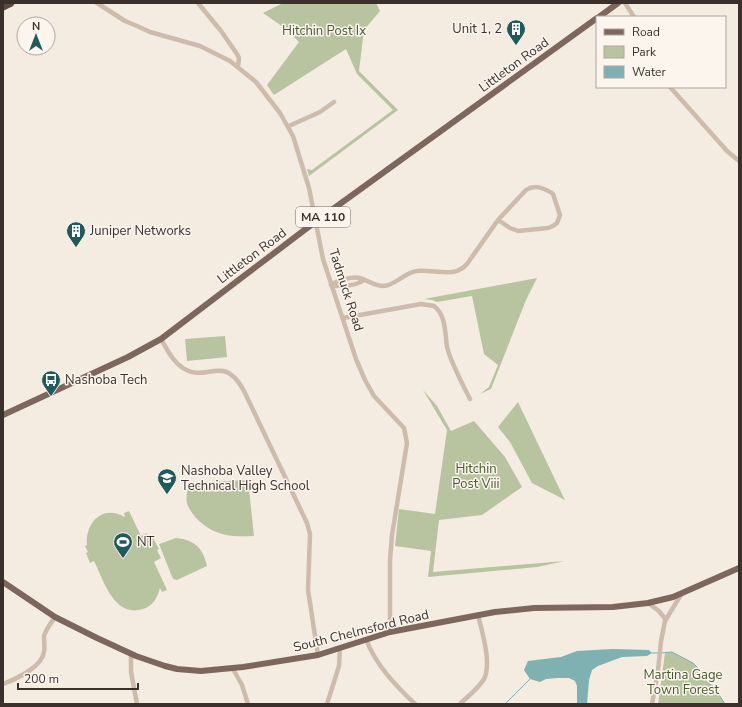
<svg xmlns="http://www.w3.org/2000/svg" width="742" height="707" viewBox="0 0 742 707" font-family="'Nunito Sans',sans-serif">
  <rect width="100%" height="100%" fill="#f4ebe1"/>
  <path fill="#b8c4a0" d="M283,3H376L380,11L364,30L359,71L398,110L309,176L307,169L312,170L393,110L357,74L346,49L274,95L267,85L299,42L286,29L263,13Z
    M537,278L526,300L491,389L480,394L489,387L498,365L484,354L472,296L437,302L432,300L424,299Z
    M225,336L227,357L187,361L185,339Z
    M423,390L437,406L451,431L474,421L505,457L522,487L482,515L439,520L433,572L565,561L537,567L428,577L431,551L395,546L399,509L435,514L447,430Z
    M518,402L560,490L565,500L532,483L510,442L498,427Z
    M248,480L254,536C245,536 235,537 226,535C211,532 195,521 188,506C185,500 187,491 189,485L205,482Z
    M129,511L141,536L147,533L149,538L152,536L159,549L157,550L161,558L154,562L167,590L162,592L160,588C157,598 153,606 143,609C114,618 104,581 94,561L90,563L86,553L88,552L85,546L87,545C85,522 103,504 125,517L124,513Z
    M176,538C195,540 203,548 207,566L177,580L173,579L159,544Z
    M672,652L693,663L701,671L705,680L714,687L725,704H658L665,653Z"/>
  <path fill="#7fb0b2" d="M612,649L649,650L652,653L647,656L622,657L598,666L592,670L589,680L587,704H577V686L575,681L569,678H558L546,679L540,682L530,679L524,670L528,661L561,657L577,651Z"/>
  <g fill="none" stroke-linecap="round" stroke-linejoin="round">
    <path stroke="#7fb0b2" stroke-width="1" d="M652,653H658
      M661,653L672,652L693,663L701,671L705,680L714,687L725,704
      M505,704L530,679"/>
    <path stroke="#cdbbac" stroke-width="4.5" d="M97,3L125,21L137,26L150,32L200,46L230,61L256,82L280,113L293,136L309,188L323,259L356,359L365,380L374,396L404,428L407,443L392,535L390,560V632
      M198,3L221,31L237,54L239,58L238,67
      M625,3L634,17
      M670,87L727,151L739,161
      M289,126L320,112L334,102
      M331,285C337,280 353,276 360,278C369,281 374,286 384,286C396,285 405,272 417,271C435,269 454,279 467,264L498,220L526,190C535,184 543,188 552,193L553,194L560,215L557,223L553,226L548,228L518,231L510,228L498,220
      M331,285C340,287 356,286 364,280
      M343,318L421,304L434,306C446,315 445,333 447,347C451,363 462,383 470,399
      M161,339C167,349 173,362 183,368C207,384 223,352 244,391L307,523L310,534L308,590L318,655
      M648,603L659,611L666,620
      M366,639C375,664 396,686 415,704
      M131,654V672L137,704
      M233,669L242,685L248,704
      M3,684C16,679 42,667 44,652C45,647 44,641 44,636C46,629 51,623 55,617
      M327,704L339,666L340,648
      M460,704C468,696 478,689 484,679C492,664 482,631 478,615
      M652,704L658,671L661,641L665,621L682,593"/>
    <path stroke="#7d675c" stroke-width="6" d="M599,17L618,3
      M3,415L128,357L161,339L315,222L597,18
      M3,582L55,617L97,638L136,656L165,666L177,669L201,671L243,667L318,655L390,632L495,612L534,608L613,607L648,603L673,597L739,568"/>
    <path stroke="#5c4a42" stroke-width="7" d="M3,7L11,3"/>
  </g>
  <defs>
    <symbol id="building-pin" viewBox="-11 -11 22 30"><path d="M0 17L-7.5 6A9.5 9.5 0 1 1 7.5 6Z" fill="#1f5a5e" stroke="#fbf5ee"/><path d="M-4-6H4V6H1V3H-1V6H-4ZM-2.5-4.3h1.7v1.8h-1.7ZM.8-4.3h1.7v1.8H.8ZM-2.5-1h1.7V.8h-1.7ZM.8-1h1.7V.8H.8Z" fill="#fff"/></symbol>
    <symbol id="bus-pin" viewBox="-11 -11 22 30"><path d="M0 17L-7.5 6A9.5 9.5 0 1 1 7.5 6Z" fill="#1f5a5e" stroke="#fbf5ee"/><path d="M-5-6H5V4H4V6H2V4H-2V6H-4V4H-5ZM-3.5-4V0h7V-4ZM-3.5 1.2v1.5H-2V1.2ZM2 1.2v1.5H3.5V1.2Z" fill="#fff"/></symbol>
    <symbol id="school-pin" viewBox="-11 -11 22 30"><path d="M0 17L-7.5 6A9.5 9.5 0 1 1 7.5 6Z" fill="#1f5a5e" stroke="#fbf5ee"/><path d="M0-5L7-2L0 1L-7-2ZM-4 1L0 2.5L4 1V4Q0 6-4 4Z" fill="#fff"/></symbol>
    <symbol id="stadium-pin" viewBox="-11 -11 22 30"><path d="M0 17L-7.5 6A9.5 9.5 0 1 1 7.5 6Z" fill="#1f5a5e" stroke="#fbf5ee"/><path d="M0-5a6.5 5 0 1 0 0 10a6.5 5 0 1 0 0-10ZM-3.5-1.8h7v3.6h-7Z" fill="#fff"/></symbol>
  </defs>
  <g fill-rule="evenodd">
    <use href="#building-pin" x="505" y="18" width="22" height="30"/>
    <use href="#building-pin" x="65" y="220" width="22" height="30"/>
    <use href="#bus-pin" x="40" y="369" width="22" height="30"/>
    <use href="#school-pin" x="156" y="467" width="22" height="30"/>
    <use href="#stadium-pin" x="112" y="531" width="22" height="30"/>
  </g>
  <g text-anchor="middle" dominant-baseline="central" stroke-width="3" stroke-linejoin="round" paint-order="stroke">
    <rect fill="#fbf5ee" stroke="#756b66" stroke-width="1" x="296" y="207" width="54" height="20" rx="3"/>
    <g font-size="12" font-weight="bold" fill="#3b302b">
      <text x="323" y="217">MA 110</text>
    </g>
    <g font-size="13" fill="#3b302b" stroke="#fbf5ee" text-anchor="start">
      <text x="502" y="29" text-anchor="end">Unit 1, 2</text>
      <text x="90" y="231">Juniper Networks</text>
      <text x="65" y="380">Nashoba Tech</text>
      <text x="181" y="471">Nashoba Valley<tspan x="181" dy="15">Technical High School</tspan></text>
      <text x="137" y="542">NT</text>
    </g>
    <g font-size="13" fill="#4a5a2e" stroke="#fbf5ee">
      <text x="324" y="31">Hitchin Post Ix</text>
      <text x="476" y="469">Hitchin<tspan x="476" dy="15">Post Viii</tspan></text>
      <text x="683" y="675">Martina Gage<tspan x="683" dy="15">Town Forest</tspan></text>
    </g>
    <g font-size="13" fill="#3b302b" stroke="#fbf5ee">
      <text transform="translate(514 65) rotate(-36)">Littleton Road</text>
      <text transform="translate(252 256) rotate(-37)">Littleton Road</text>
      <text transform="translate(346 290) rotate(72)">Tadmuck Road</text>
      <text transform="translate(361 631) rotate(-14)">South Chelmsford Road</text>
    </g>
  </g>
  <rect width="742" height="707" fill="none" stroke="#3b302b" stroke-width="8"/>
  <rect x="596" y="16" width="130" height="72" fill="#fbf5ee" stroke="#aea6a0"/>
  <rect x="604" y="29" width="20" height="6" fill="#7d675c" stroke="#aea6a0"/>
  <text x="632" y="36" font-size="12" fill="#3b302b">Road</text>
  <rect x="604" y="46" width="20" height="12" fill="#b8c4a0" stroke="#aea6a0"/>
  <text x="632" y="56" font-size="12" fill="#3b302b">Park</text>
  <rect x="604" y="66" width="20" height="12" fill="#7fb0b2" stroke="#aea6a0"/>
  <text x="632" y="76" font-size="12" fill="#3b302b">Water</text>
  <g transform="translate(36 36)"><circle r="19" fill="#fbf5ee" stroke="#aea6a0"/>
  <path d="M0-3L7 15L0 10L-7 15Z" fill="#1f5a5e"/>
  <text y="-6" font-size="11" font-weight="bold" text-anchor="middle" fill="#3b302b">N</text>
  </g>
  <path d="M18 683v6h120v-6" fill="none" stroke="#3b302b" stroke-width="2"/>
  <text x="24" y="683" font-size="12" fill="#3b302b" stroke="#fbf5ee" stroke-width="3" paint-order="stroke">200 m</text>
</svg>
